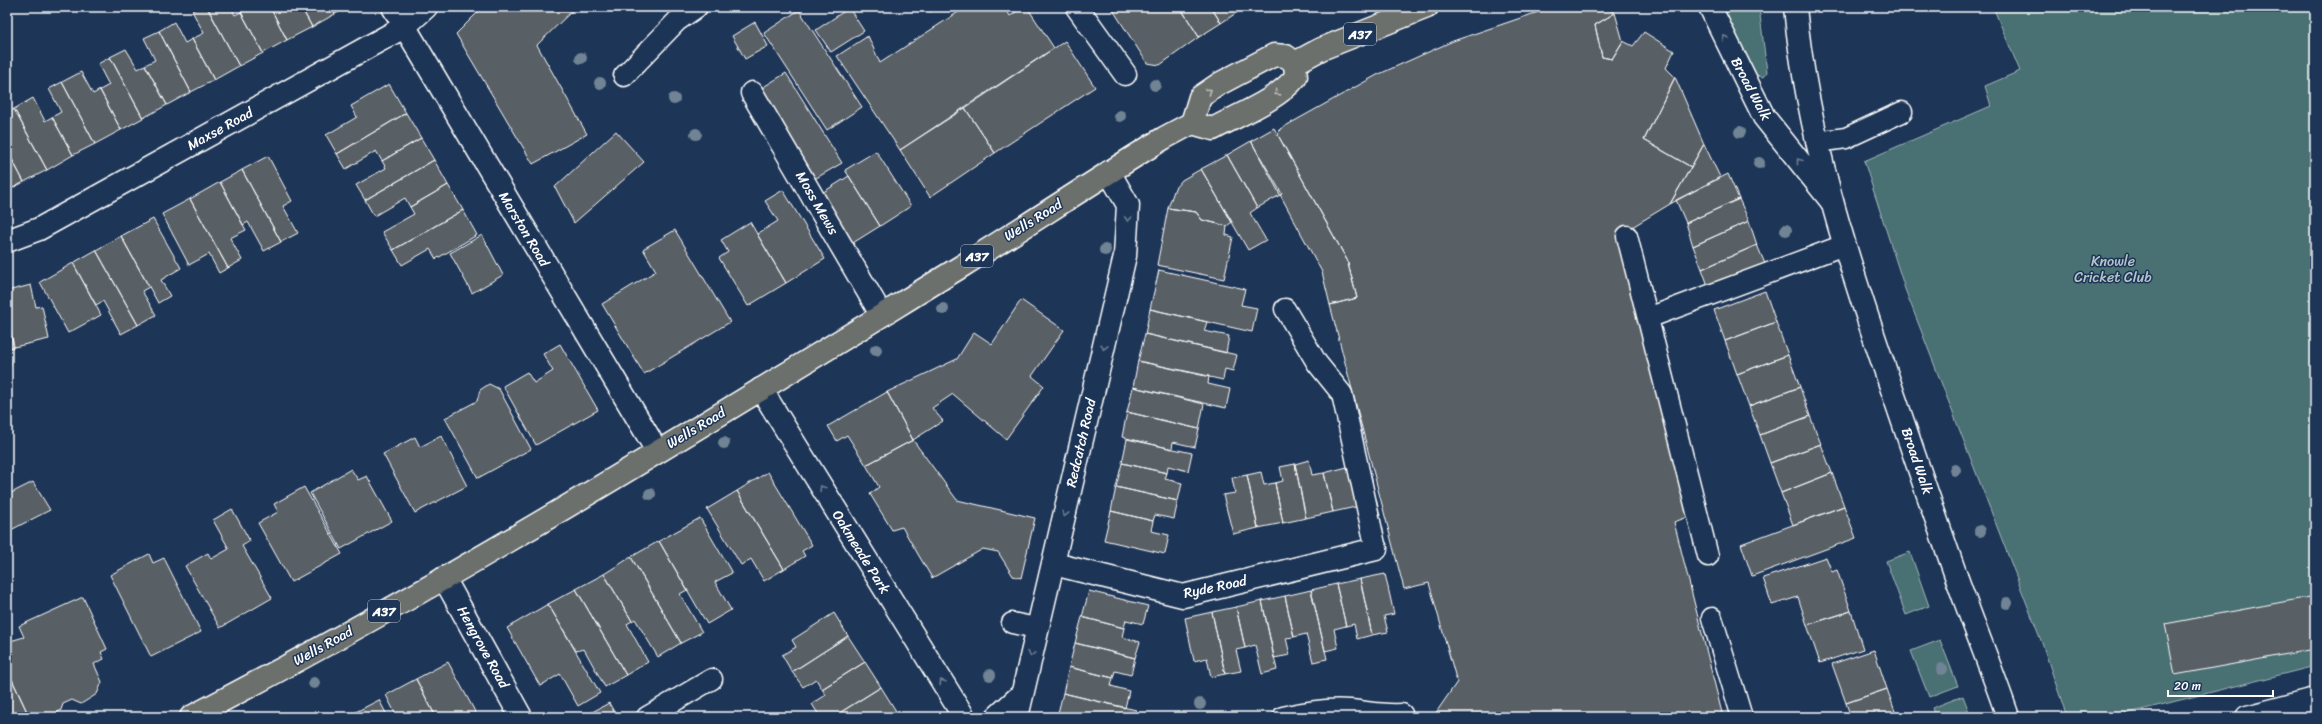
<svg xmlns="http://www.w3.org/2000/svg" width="2322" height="724" viewBox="0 0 2322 724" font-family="Sriracha,sans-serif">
  <rect width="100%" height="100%" fill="#1d3557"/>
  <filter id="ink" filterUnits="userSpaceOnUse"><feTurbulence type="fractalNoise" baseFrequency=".025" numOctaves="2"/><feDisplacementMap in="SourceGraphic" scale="8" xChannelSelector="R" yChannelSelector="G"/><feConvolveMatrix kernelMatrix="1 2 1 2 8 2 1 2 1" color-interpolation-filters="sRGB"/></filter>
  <g filter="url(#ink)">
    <path fill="#486f73" stroke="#a4b7b9" d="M1723,7H1759L1767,72L1763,77L1756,75L1750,67Z
      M1993,7H2315V666L2113,717H2067L2042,643L1905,289L1864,161L1991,106L1985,86L2020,71Z
      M1910,552L1929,606L1906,615L1886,561Z
      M1940,640L1958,686L1929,697L1911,651Z
      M1963,696L1971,717H1935L1932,708Z"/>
    <path fill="#596066" stroke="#fff" d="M199,7H207L239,66L214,80L192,39L204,33L192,11Z
      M207,7H231L235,15L241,12L263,53L239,66Z
      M244,7H270L287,40L263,53L241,12L245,10Z
      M270,7H301L312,27L287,40Z
      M301,7H331L335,14L312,27Z
      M331,7H349L335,14Z
      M483,7H576L537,45L587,134L533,164L456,34Z
      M927,7H938L930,12Z
      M966,7H1005L1010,16L1023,7H1027L1054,48L900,150L837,56L868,36L880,63Z
      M1111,7H1180L1199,37L1160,65L1147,63Z
      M1180,7H1211L1221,23L1199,37Z
      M1211,7H1243L1244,8L1221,23Z
      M1553,7H1605L1615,13L1595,25L1602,57L1612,59L1623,41L1633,46L1644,32L1674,51L1666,68L1675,77L1644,140L1691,167L1670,204L1619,235L1688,517L1674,522L1723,717H1433L1457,682L1429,583L1404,589L1330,305L1357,298L1347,260L1278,135L1280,129L1377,75L1453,41Z
      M849,8L864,31L831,52L816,30Z
      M799,10L862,107L827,130L764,33Z
      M1615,13L1623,41L1612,59L1602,57L1595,25Z
      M174,22L185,43L192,39L214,80L191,92L159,31Z
      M755,22L768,46L745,59L732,36Z
      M159,31L191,92L167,105L145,65L155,60L144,38Z
      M1065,41L1095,87L995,153L965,108Z
      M126,49L138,69L145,65L167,105L143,118L110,57Z
      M110,57L143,118L121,130L100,90L109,85L98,64Z
      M81,72L93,94L100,90L121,130L95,144L62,82Z
      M786,73L842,163L811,181L757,91Z
      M1675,77L1704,144L1691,167L1644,140Z
      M62,82L95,144L73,155L52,117L61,112L49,89Z
      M389,84L406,113L337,154L326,135L357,117L351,106Z
      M33,98L45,121L52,117L73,155L47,170L14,109Z
      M965,108L995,153L930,197L900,150Z
      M14,109L47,170L24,182L7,150V144L12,141L7,132V113Z
      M406,113L421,138L382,161L376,151L346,169L337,154Z
      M1274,128L1347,260L1357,298L1330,305L1322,272L1251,141Z
      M616,131L644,162L574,223L555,187Z
      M421,138L434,160L365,200L356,185L386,168L382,161Z
      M1251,141L1282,194L1257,208L1227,155Z
      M1704,144L1720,177L1670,204L1691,167Z
      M7,150L24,182L7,191Z
      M876,151L911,206L880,226L845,170Z
      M1227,155L1257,208L1250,213L1266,240L1248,250L1201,169Z
      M268,156L292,201L283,206L298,233L281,242L242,170Z
      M434,160L448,185L410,207L405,198L374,216L365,200Z
      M1201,169L1232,222L1227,226L1202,220L1196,212L1168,208L1175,188L1182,180Z
      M242,170L281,242L264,251L248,222L243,225L220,182Z
      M1728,174L1739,199L1686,223L1676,200Z
      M849,176L880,226L848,246L817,196Z
      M220,182L246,230L230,238L242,260L228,268L190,199Z
      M448,185L463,210L393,250L382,232L414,214L410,207Z
      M783,190L825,259L786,283L757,234L778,221L765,201Z
      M190,199L228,268L219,273L209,254L189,265L162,214Z
      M1739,199L1749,221L1693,246L1686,223Z
      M1168,208L1196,212L1202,220L1227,226L1226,235L1233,237L1224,279L1157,265Z
      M463,210L477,235L436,259L430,249L402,265L393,250Z
      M153,219L181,268L161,280L170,296L158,303L121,236Z
      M1749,221L1757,245L1702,269L1693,246Z
      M750,222L786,283L748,306L719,258L728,252L721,240Z
      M675,230L730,322L644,374L602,304L656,271L643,249Z
      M482,235L503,275L472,293L450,253Z
      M121,236L149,287L142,291L156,315L138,325L96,250Z
      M1757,245L1766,266L1710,291L1702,269Z
      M96,250L138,325L121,334L103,301L96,305L73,263Z
      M73,263L101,315L68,333L40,282Z
      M1159,270L1245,289L1241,305L1257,308L1252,332L1150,309Z
      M31,285L36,307L42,306L49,339L14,347L7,316V291Z
      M1765,291L1776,322L1725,341L1714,310Z
      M1021,300L1064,330L1032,376L1044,386L1006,439L953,394L932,408L943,421L913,440L887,392L957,359L974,332L992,344Z
      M1150,309L1207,322L1204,331L1229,336L1226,353L1145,334Z
      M7,316L14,347L8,349L11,365L7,366Z
      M1776,322L1788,355L1737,374L1725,341Z
      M1145,334L1237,355L1233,371L1225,369L1223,380L1138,361Z
      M560,344L598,410L536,445L503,386L527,372L534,383L553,371L543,354Z
      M1788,355L1800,387L1749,406L1737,374Z
      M1138,361L1209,376L1208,384L1230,389L1226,408L1133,387Z
      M489,384L499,389L531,449L478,478L445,418L477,401L480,390Z
      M1133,387L1204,404L1199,429L1127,412Z
      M1800,387L1810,416L1760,435L1749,406Z
      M887,392L913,440L866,465L847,435L837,441L828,426Z
      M1127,412L1199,429L1195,447L1173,442L1172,449L1122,437Z
      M1810,416L1821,444L1770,463L1760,435Z
      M441,436L467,486L415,513L383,454L415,437L420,447Z
      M1127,439L1192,453L1188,471L1168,466L1167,473L1122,463Z
      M913,440L957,500L1035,518L1021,578L1013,576L998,552L983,549L932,578L902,527L892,530L870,494L879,487L866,465Z
      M1821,444L1832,473L1781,493L1770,463Z
      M1309,460L1312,475L1324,473L1333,512L1306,518L1295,464Z
      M1122,463L1167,473L1165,479L1182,483L1178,501L1116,487Z
      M1295,464L1306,518L1283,523L1275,483L1283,481L1280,467Z
      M1351,466L1360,506L1333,512L1324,473Z
      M351,469L358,480L367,476L392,521L341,549L310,493Z
      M768,472L812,545L802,551L805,556L784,569L737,491Z
      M1261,472L1264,485L1275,483L1283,523L1258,528L1247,475Z
      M1832,473L1844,506L1793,525L1781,493Z
      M1247,475L1258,528L1233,534L1223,495L1235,493L1232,478Z
      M33,482L50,510L7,532V495Z
      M304,487L342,554L291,582L258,523L278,512L274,504Z
      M1116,487L1178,501L1174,519L1155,515L1153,521L1111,511Z
      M737,491L784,569L764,581L751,559L741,565L707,509Z
      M1844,506L1856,538L1752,576L1741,544Z
      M232,509L250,541L242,546L272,598L220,628L185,566L208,553L211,559L229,549L213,520Z
      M1111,511L1153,521L1151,531L1169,535L1165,554L1104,540Z
      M700,518L732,573L715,582L731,610L707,624L659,541Z
      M659,541L687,590L680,594L702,632L681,643L631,557Z
      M149,554L153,563L164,558L201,632L151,657L110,575Z
      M631,557L681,643L658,657L635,619L632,621L604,574Z
      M1826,557L1832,572L1837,570L1851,611L1807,625L1798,597L1772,605L1763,578Z
      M604,574L632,621L627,624L648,662L626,675L576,589Z
      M1385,574L1394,614L1384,616L1388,632L1372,635L1360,579Z
      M1360,579L1372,635L1357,639L1354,624L1346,626L1336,584Z
      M1336,584L1346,626L1334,629L1338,648L1325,651L1311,590Z
      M576,589L626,675L605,687L584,649L576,651L548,604Z
      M1311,590L1327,659L1313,662L1306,634L1294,637L1285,596Z
      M1089,591L1148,606L1143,624L1126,620L1124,628L1082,617Z
      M1285,596L1294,637L1286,638L1290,655L1274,658L1262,601Z
      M2315,596V649L2175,675L2165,624Z
      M83,597L107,649L101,652L104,659L94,664L102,682L97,694L81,704L72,700L63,704L61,710L52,717H32L28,714L7,669V642L24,637L19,626Z
      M1262,601L1277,670L1262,674L1255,645L1245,648L1236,607Z
      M548,604L600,693L578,706L560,674L540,686L507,628Z
      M1236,607L1245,648L1236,650L1241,671L1225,674L1212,612Z
      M1851,611L1863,649L1820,663L1807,625Z
      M1212,612L1225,674L1211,677L1207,658L1194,661L1185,618Z
      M834,613L848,636L792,672L782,655L796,647L792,640Z
      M1082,617L1124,628L1122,637L1140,642L1135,658L1075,643Z
      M848,636L865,662L822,689L816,679L803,687L792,672Z
      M1075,643L1135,658L1131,675L1115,671L1113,678L1069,667Z
      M1874,650L1887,689L1846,703L1832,664Z
      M448,662L478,717H436L416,679Z
      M865,662L881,687L833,717H820L812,704L826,695L822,689Z
      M1069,667L1113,678L1111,686L1129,691L1125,708L1063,693Z
      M7,669L28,714L22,717H7Z
      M416,679L436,717H397L386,695Z
      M881,687L896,711L886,717H833Z
      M1887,689L1897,717H1851L1846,703Z
      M1063,693L1136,710L1135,717H1057Z
      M379,700L388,717H349L348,716Z
      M609,703L617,717H583Z
      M896,711L900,717H886Z"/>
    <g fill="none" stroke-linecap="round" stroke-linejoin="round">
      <defs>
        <path id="service" d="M624,76L677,21L697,7
          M1817,142L1846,138L1902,112
          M1627,236L1708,556
          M1285,309L1317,363L1342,394L1376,549
          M1648,318L1844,245
          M1712,618L1742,717
          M1012,623L1036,628
          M647,717L712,679
          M1283,717C1304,712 1327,708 1350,710C1370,712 1380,715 1402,714"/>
        <path id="pedestrian" d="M752,93L881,314"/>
        <path id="minor" d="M393,7L657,451
          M1077,7L1125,74
          M1710,7L1764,117L1832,202
          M7,241L39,229L404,27L426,7
          M1054,564L1183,596L1376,549
          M444,578L521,717
          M2247,717L2315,699"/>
        <path id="tertiary" d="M1795,7C1807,134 1846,256 1887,375C1909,440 1931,505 1954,570C1971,619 1991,667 2008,717"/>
        <path id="secondary" d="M761,389L964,717
          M997,717L1022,694
          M1017,717L1125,256L1128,205L1109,172"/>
        <path id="trunk" d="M1295,63L1321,49L1427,7
          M1192,123L1200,97L1219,84L1274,55L1286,56L1295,63
          M191,717C455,580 708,422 962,266C1029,224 1096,180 1164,138L1192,123L1213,129C1240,114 1276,101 1296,77L1295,63"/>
      </defs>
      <use href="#service" stroke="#fff" stroke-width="23"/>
      <use href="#pedestrian" stroke="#fff" stroke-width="25"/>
      <use href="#minor" stroke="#fff" stroke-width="25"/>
      <use href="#tertiary" stroke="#fff" stroke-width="25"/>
      <use href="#secondary" stroke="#fff" stroke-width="25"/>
      <use href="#trunk" stroke="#fff" stroke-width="25"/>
      <use href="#service" stroke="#1d3557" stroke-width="20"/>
      <use href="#pedestrian" stroke="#1d3557" stroke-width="22"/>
      <use href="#minor" stroke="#1d3557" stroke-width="22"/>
      <use href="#tertiary" stroke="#1d3557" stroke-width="22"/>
      <use href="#secondary" stroke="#1d3557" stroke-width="22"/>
      <use href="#trunk" stroke="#6c706d" stroke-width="22"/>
    </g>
    <g fill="#718495">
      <circle cx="581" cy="58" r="6"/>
      <circle cx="600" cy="83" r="6"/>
      <circle cx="1155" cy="85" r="6"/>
      <circle cx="674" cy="99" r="6"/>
      <circle cx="1120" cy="116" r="6"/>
      <circle cx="1740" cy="132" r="6"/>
      <circle cx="696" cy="134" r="6"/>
      <circle cx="1759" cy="163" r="6"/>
      <circle cx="1786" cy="230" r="6"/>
      <circle cx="1105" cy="250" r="6"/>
      <circle cx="943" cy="309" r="6"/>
      <circle cx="876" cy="350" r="6"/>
      <circle cx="724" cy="443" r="6"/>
      <circle cx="1955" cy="470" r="6"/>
      <circle cx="650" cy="494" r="6"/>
      <circle cx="1980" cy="531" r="6"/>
      <circle cx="2007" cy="603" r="6"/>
      <circle cx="1942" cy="669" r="6"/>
      <circle cx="990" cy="675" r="6"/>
      <circle cx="314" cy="683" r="6"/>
      <circle cx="1200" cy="704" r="6"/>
    </g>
    <defs><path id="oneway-chevron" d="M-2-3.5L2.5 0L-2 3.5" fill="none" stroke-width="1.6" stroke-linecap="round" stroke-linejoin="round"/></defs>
    <g stroke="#6c7c92">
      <use href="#oneway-chevron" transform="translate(1725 38) rotate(-115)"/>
      <use href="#oneway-chevron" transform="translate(1799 161) rotate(-128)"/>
      <use href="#oneway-chevron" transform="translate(1128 219) rotate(93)"/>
      <use href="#oneway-chevron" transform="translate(1104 347) rotate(103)"/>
      <use href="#oneway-chevron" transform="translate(822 488) rotate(-122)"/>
      <use href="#oneway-chevron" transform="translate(1065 514) rotate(103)"/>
      <use href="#oneway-chevron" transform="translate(1031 654) rotate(102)"/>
      <use href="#oneway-chevron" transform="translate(942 682) rotate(-122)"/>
    </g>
    <g stroke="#bdbfbd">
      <use href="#oneway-chevron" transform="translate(1209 91) rotate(-35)"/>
      <use href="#oneway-chevron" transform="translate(1277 93) rotate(148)"/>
    </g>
  </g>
  <g text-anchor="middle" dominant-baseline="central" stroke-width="3" stroke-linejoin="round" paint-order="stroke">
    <g fill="#1d3557" stroke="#bbc2cd" stroke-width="1">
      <rect x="1344" y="23" width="32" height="22" rx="3"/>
      <rect x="961" y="245" width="32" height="22" rx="3"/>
      <rect x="368" y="600" width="32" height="22" rx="3"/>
    </g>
    <g font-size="13" font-weight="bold" fill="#fff">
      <text x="1360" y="34">A37</text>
      <text x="977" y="256">A37</text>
      <text x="384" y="611">A37</text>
    </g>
    <g font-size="14" fill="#fff" stroke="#1d3557">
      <text transform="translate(1751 89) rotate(62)">Broad Walk</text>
      <text transform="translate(220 129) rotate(-29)">Maxse Road</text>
      <text transform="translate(817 203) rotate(60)">Moss Mews</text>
      <text transform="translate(1033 220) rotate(-32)">Wells Road</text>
      <text transform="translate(524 229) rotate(59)">Marston Road</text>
      <text transform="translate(696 428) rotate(-31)">Wells Road</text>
      <text transform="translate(1081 443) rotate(-77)">Redcatch Road</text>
      <text transform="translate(1917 461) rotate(71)">Broad Walk</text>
      <text transform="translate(861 552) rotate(58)">Oakmeade Park</text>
      <text transform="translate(1215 587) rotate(-12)">Ryde Road</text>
      <text transform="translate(323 646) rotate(-29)">Wells Road</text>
      <text transform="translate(483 647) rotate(61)">Hengrove Road</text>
    </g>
    <g font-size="14" fill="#b6c5c7" stroke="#1d3557">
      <text x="2113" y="261">Knowle<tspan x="2113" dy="16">Cricket Club</tspan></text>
    </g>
  </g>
  <rect width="2322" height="724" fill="none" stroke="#1d3557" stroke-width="24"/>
  <rect x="12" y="12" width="2298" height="700" fill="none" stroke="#fff" stroke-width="1.5" filter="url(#ink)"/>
  <path d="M2168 690v6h105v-6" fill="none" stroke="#ffffff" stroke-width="2"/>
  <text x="2174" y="690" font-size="12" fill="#ffffff" stroke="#1d3557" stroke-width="3" paint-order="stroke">20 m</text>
</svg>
